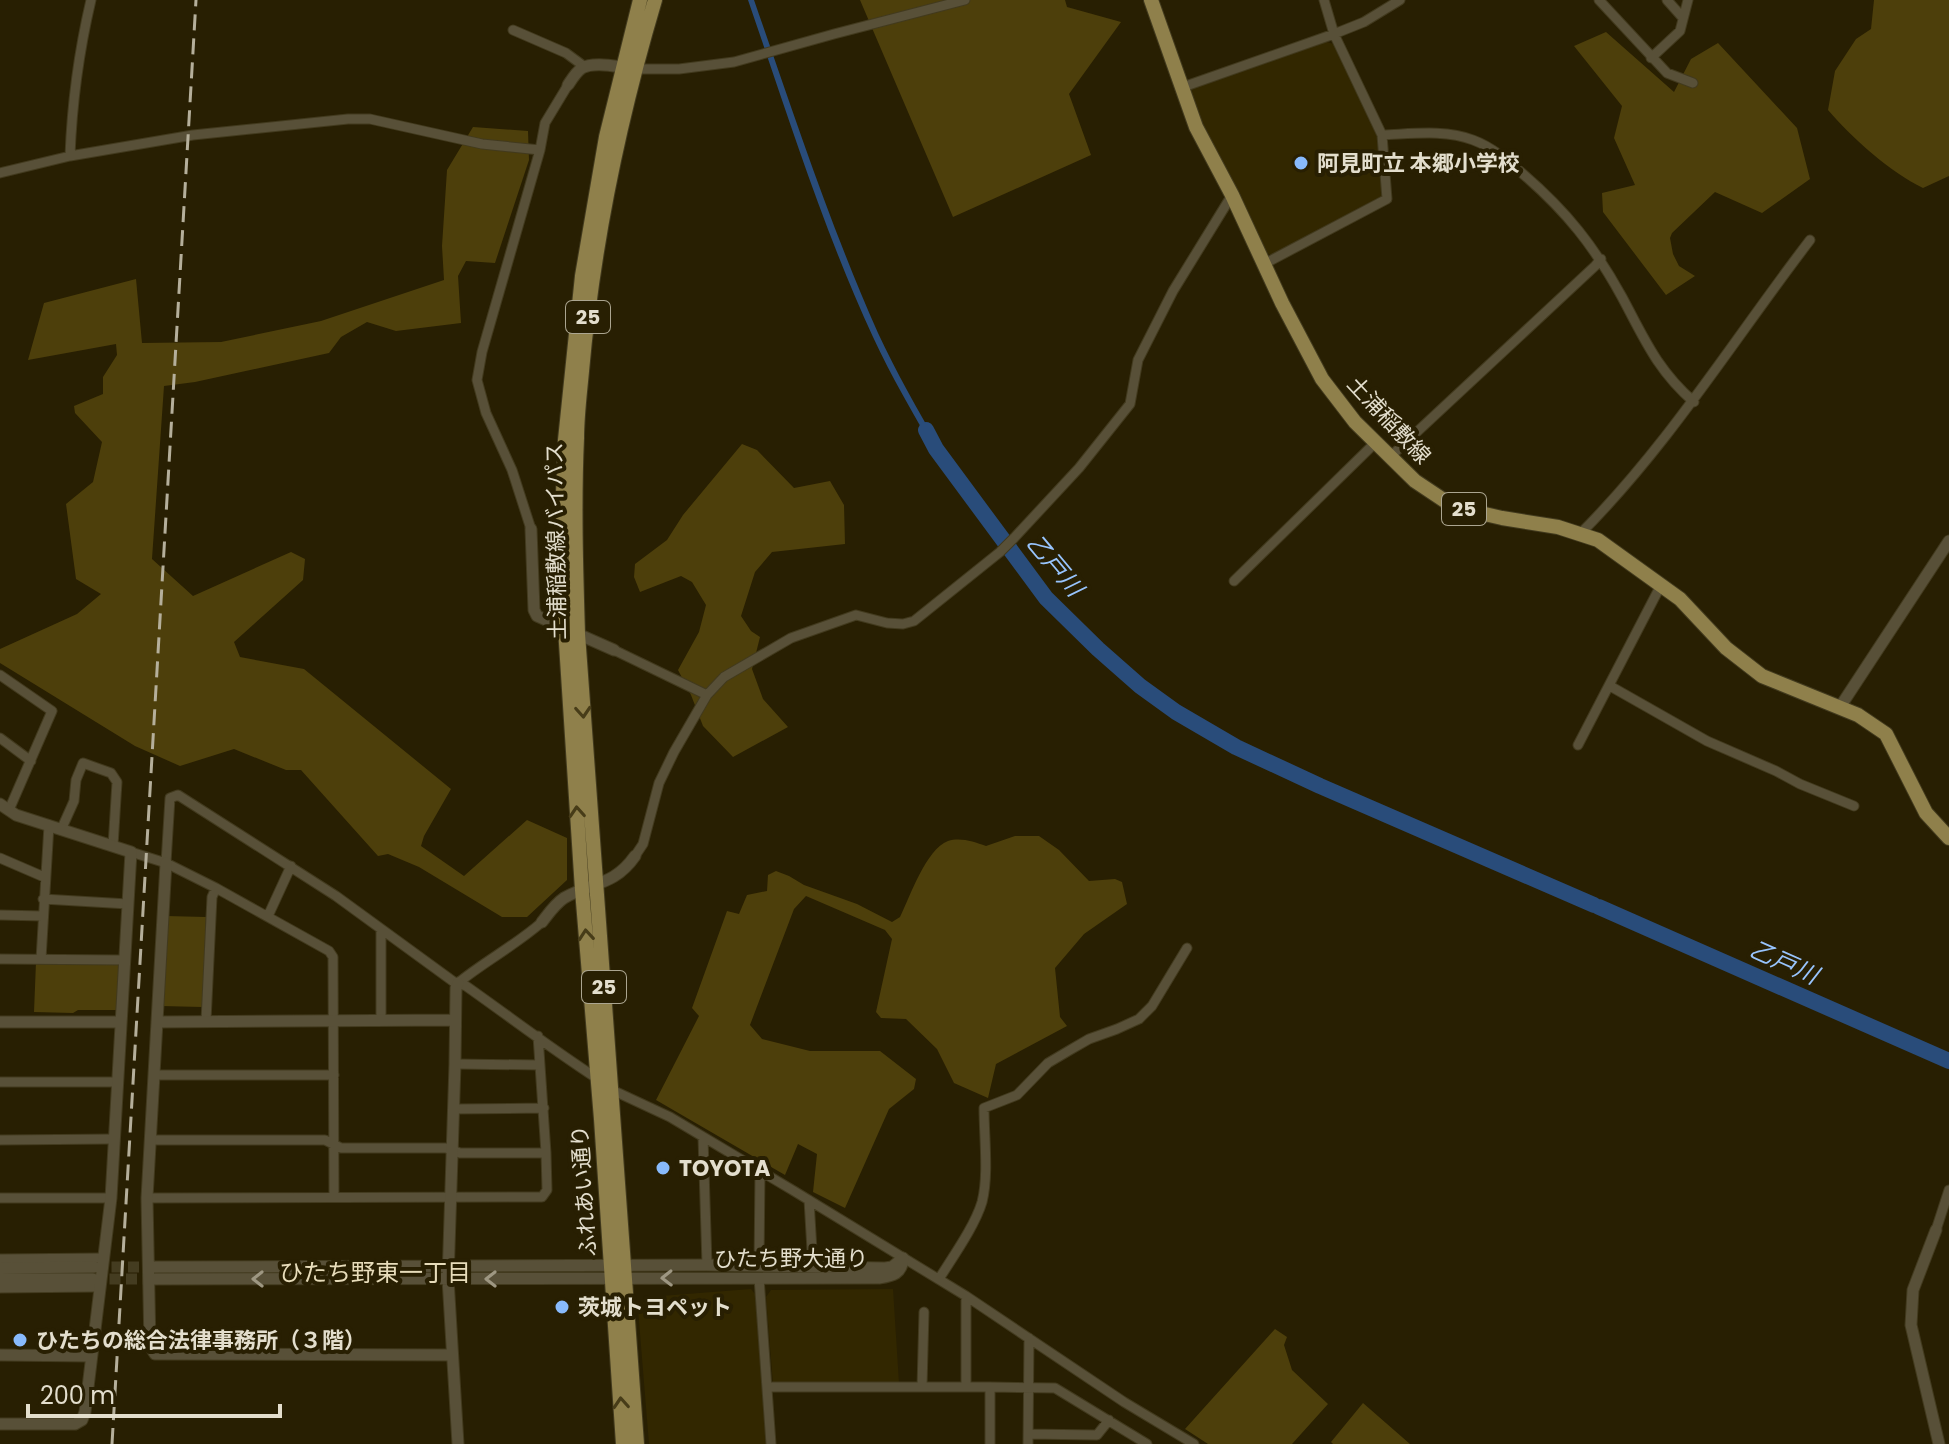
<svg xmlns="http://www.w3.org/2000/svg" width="1949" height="1444" viewBox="0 0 1949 1444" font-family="Poppins,'Noto Sans JP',sans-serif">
  <rect width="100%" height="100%" fill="#281f02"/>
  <path fill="#322700" d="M1323,41L1334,44L1378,136L1383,189L1382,196L1271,255L1266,253L1201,122L1188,89Z
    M751,1289L755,1294L766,1444H649L638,1309L648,1297Z
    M893,1289L899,1383L773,1384L766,1297L771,1290Z"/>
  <path fill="#4d3f0b" d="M860,0H1065L1067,7L1121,22L1069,94L1091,155L953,217Z
    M1874,0H1949V176L1923,188C1890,172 1852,138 1828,110L1835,71L1856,39L1871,29Z
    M1606,32L1674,92L1691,59L1718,43L1797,128L1810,179L1762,213L1715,192L1672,233L1670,238L1673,254L1679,266L1695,276L1666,295L1603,212L1602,193L1635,185L1614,138L1622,106L1574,46Z
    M473,127L528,131L529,160L495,263L466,261L458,276L461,323L396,331L367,322L341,337L329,353L195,382L164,386L152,559L193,596L291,552L305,559L303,580L234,642L240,657L304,669L451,789L424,836L421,846L464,876L527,820L567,838V880L527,917H502L419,867L388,854L378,856L301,770H286L234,749L180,766L135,746L0,663V649L77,614L101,594L76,579L66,504L93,482L102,442L75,413L74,406L103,394V377L117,355L116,344L28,360L44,303L136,279L142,343L221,342L321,321L444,280L442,246L447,170Z
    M742,444L757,450L794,488L830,481L844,505L845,544L772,552L755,572L741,616L751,631L760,637L752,669L763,699L788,727L733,757L703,726L691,695L678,670L699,632L706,605L692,582L681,576L640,592L634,577L635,564L667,540L683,515Z
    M1015,836H1039L1059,850L1089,881L1115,879L1122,882L1127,904L1084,934L1055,968L1060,1017L1067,1026L996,1064L988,1098L954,1083L937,1049L906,1019L881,1018L876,1012L892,939L885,930L806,896L794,909L750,1025L762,1039L810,1051H880L916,1079L914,1089L889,1109L845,1208L813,1192L817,1154L798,1144L785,1175L656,1100L699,1016L692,1008L727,911L739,914L747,895L767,891L768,875L776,871L789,876L804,885L857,904L892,922L900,917C910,897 926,849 948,841C961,837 974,842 986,846Z
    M166,916L206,917L202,1007L161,1006Z
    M36,962L119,964L117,1010H78L73,1013L34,1012Z
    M1275,1329L1287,1337L1284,1345L1292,1370L1328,1404L1292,1444H1208L1185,1429Z
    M1363,1403L1410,1444H1333L1331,1442Z"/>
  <path fill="#294c7a" d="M748,0H754C793,112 830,225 878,333C896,372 918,410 939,447L934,450C913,413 891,376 873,337C823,229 787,113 748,0Z"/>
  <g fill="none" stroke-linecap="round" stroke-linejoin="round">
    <path stroke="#294c7a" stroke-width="16" d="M926,430L936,449L1046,598L1098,649L1140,686L1176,712L1236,747L1320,786L1594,905
      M1599,907L1949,1061"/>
    <path stroke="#443c20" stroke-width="11" stroke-dasharray="11 5.5" stroke-linecap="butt" d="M95,1267H155
      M93,1279H155"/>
    <defs>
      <path id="minor" d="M1599,0L1667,73L1693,83
        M1667,0L1683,18
        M513,30L566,53L585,67
        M1651,58L1680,31L1688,0
        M635,69H679L734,62L834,34L965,0
        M1183,87L1334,34L1364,22L1400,0
        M1382,135C1411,134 1445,129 1473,140C1492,147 1508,161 1523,174C1567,212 1594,246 1622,297C1644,338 1657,370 1694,402
        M70,156C72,103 79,51 91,0
        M0,173L70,156L193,135L348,119H370L482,144L540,150
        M1264,264L1387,199L1382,135L1334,34L1324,0
        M1390,457L1595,266L1601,259
        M531,529L512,470L486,413L477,380L482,352L540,150L545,123L568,85
        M1580,534C1669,445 1734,339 1810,240
        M1234,581L1376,442
        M614,650L707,695
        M0,675L52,711L9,810
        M1610,686L1707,741L1776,771L1800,784L1854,806
        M0,738L31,761
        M1578,745L1661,585
        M61,830L74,801L76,780L83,763L111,773L117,782L113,846
        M131,852L166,863L216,888L329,951L333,957L334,1197
        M635,856L643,844L659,783L674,752L707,695L724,677L791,638L856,615L887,623L903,624L914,621L1000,552L1014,538L1079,468L1130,404L1138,360L1173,291L1232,195
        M0,858L44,877
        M166,863L170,798L178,795L336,896L454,982L466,986C510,1017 553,1050 598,1079
        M43,899L128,904
        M0,915L43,916
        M268,916L291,866
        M0,959L124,960
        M41,959L49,825
        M458,983C485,961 516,945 542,922
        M381,1020V929
        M206,1021L212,897L216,888
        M455,1064L540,1065
        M154,1075H334
        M0,1082H117
        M610,1089L670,1117L794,1191L966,1296L1124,1402L1194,1444
        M454,1109L544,1108
        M703,1137L707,1265
        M0,1140L114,1139
        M151,1140H325L341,1148H446L460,1153H546
        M0,1198H111
        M147,1198L542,1197L547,1190L546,1153L538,1036
        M809,1200L813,1267
        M1936,1230L1949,1190
        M0,1259L103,1258
        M759,1266L760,1170
        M759,1278L771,1444
        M939,1279C952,1258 975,1226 982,1202C989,1175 984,1137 984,1108L1017,1095L1048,1063L1070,1050L1089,1039L1117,1029L1139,1019L1152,1006L1187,948
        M0,1288L99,1287
        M966,1296V1387
        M767,1387H990V1444
        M922,1387L924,1312
        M990,1387L1055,1388L1147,1444
        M1028,1434L1097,1435L1109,1420
        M1028,1444L1029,1338"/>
      <path id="tertiary" d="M568,85C572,79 576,72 582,68C594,61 618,67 631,68
        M531,529L534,610L537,616L614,650
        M1840,707L1949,541
        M0,804L16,815L131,852L111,1198L85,1412L82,1420L75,1424H0
        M166,863L147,1198L150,1346L155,1354L451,1355
        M542,922C549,913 555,904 564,898C592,882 614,886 635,856
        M0,1022H120
        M157,1022L455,1020
        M1936,1230L1913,1290L1911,1325L1939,1444
        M155,1267L707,1265L885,1268L892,1267L903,1258
        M0,1268L94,1267
        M0,1279H93
        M155,1279L879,1278C893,1276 902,1274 903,1258
        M0,1355L90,1356
        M458,1444L448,1279L455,1064L456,988L458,983"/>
      <path id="primary" d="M1151,0L1196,127L1232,195L1282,303L1322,379L1355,422L1415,481L1454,507L1502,518L1558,527L1598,540L1680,599L1726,648L1762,676L1858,715L1886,734L1926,813L1949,838
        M623,1444L601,1119L582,890L565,628L561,547L565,440L582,276L606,137L640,0
        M637,1444L578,634C576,569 574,503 577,438C577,416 580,393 582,371C593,246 619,121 655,0"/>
    </defs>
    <use href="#minor" stroke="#423a1e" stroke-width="11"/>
    <use href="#tertiary" stroke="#423a1e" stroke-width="13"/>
    <use href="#primary" stroke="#423a1e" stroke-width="16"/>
    <use href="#minor" stroke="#585038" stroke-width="9"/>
    <use href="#tertiary" stroke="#585038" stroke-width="11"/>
    <use href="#primary" stroke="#8f804b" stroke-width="14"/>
    <path stroke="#b5af9b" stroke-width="3" stroke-dasharray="16 8" stroke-linecap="butt" d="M112,1444L196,0"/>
  </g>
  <defs><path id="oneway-chevron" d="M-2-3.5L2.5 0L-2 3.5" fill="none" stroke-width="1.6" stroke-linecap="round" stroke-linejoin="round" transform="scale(2)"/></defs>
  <g stroke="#473c18">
    <use href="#oneway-chevron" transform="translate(583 712) rotate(86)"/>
    <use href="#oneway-chevron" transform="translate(577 812) rotate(-94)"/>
    <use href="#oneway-chevron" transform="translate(586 935) rotate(-95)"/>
    <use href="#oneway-chevron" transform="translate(621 1403) rotate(-94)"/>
  </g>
  <g stroke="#9e9782">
    <use href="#oneway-chevron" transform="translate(667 1278) rotate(179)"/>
    <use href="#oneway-chevron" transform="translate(258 1279) rotate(-180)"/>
    <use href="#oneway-chevron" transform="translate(491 1279) rotate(180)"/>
  </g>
  <g fill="#88bafc" stroke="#281f02" stroke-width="3">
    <circle cx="1301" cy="163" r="8"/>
    <circle cx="663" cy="1168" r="8"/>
    <circle cx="562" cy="1307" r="8"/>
    <circle cx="20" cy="1340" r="8"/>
  </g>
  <g text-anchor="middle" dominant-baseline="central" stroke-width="8" stroke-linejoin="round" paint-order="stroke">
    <g fill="#281f02" stroke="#aba590" stroke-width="2">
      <rect x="566" y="301" width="44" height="32" rx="6"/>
      <rect x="1442" y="493" width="44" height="32" rx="6"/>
      <rect x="582" y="971" width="44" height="32" rx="6"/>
    </g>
    <g font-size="20" font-weight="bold" fill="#e3decd">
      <text x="588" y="317">25</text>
      <text x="1464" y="509">25</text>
      <text x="604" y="987">25</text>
    </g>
    <g font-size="22" font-weight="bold" fill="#e3decd" stroke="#281f02" text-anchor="start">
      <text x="1317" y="163">阿見町立 本郷小学校</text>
      <text x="679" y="1168">TOYOTA</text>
      <text x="578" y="1307">茨城トヨペット</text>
      <text x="36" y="1340">ひたちの総合法律事務所（３階）</text>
    </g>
    <g font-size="22" fill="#e3decd" stroke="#281f02">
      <text transform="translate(1389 420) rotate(47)">土浦稲敷線</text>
      <text transform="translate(556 541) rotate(-91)">土浦稲敷線バイパス</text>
      <text transform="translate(584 1191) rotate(-94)">ふれあい通り</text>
      <text x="791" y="1258">ひたち野大通り</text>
    </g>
    <g font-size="24" font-style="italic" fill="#98c4fd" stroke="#281f02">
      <text transform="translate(1055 565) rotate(50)">乙戸川</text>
      <text transform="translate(1784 962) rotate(24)">乙戸川</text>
    </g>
    <g font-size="24" fill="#e7dcba" stroke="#281f02">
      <text x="375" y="1272">ひたち野東一丁目</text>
    </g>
  </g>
  <path d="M28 1404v12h252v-12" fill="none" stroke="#e3decd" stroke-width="4"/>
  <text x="40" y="1404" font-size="24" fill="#e3decd" stroke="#281f02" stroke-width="6" paint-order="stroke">200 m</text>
</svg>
